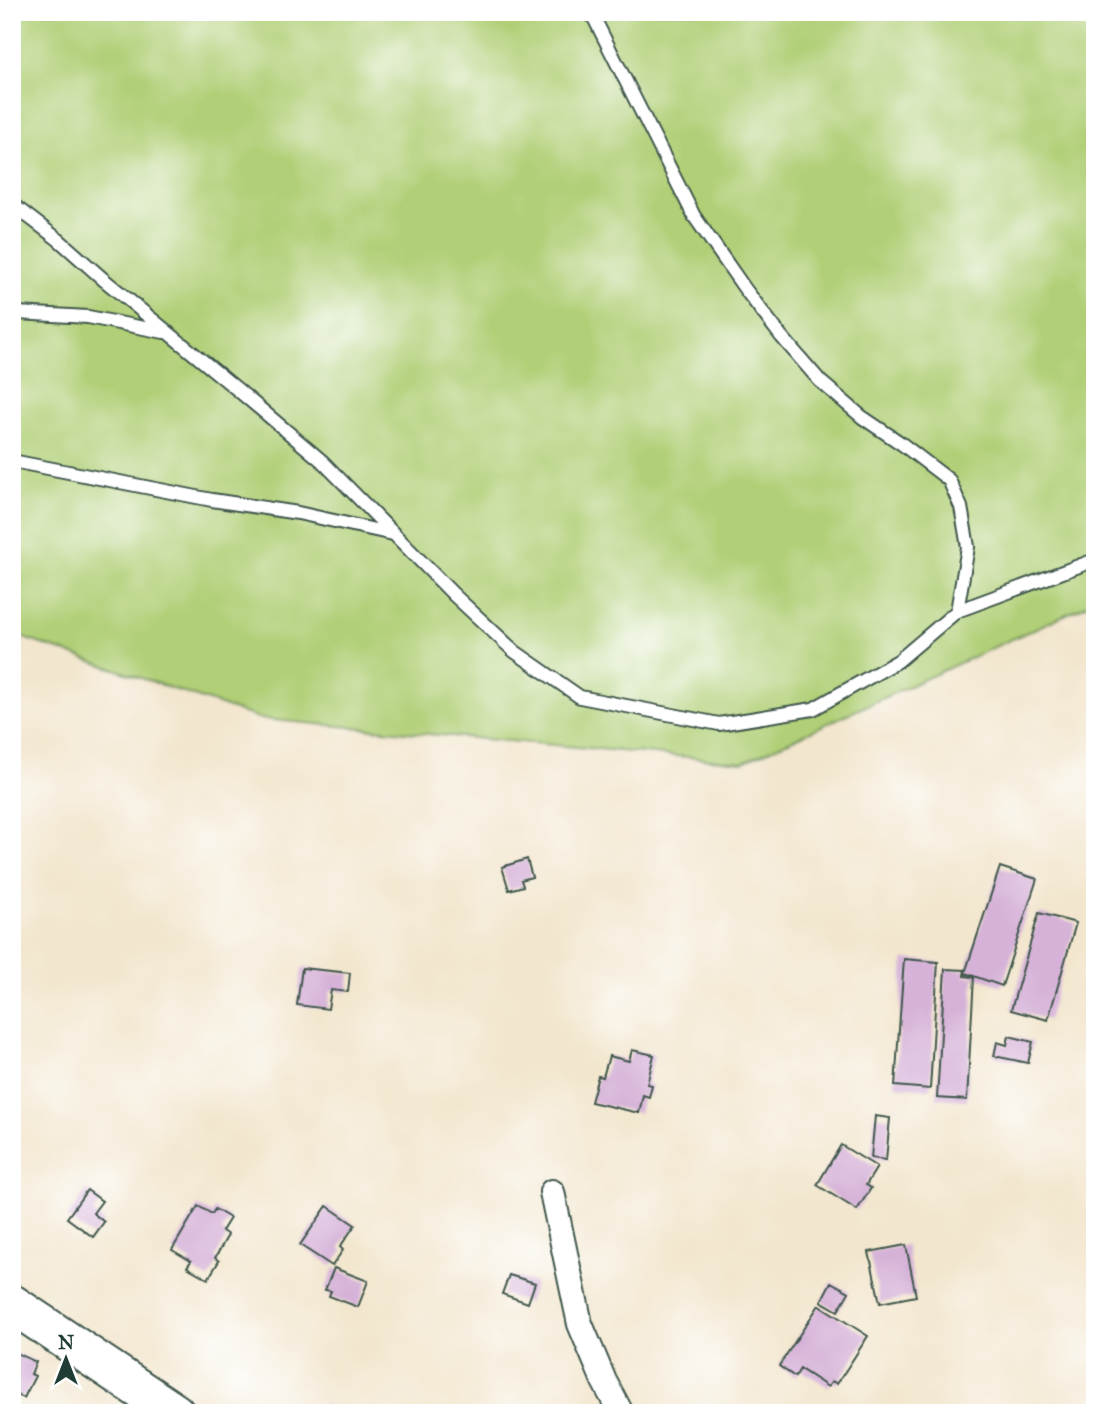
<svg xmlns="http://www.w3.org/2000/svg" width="1107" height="1425" viewBox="0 0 1107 1425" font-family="'IM FELL Great Primer',serif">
  <rect width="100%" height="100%" fill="#fff"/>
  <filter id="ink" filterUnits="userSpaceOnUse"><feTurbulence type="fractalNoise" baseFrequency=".0143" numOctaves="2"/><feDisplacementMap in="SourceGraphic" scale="14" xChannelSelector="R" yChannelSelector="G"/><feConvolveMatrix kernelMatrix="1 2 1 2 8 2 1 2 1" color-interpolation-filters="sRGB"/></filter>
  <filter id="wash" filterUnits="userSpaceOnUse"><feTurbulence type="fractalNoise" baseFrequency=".00686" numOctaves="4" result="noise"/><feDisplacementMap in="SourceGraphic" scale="28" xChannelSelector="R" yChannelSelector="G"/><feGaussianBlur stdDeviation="1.57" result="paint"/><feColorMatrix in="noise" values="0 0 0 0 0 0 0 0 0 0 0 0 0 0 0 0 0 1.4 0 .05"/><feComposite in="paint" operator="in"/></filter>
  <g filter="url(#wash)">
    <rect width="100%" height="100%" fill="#f2e6ce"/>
    <path fill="#b0cf76" stroke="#688655" stroke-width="2" d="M12,12H1095V601L743,762L261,719L12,634Z"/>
    <g id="blocks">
      <path fill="#d6b2d8" d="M527,859L532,877L521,880L523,886L509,890L502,867Z
        M1000,867L1037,879L1002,986L965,973Z
        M1039,913L1076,923L1048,1020L1011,1010Z
        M904,959L938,962L930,1089L895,1086Z
        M302,968L350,973L348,992L331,990L328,1009L297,1005Z
        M945,969L965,970L964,976L974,977L967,1100L937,1098Z
        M1009,1036L1033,1042L1028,1063L994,1056L997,1042L1007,1045Z
        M632,1050L654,1055L647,1084L652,1085L649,1097L643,1095L639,1113L591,1102L598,1076L603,1077L609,1056L629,1061Z
        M875,1116L890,1118L886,1160L871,1158Z
        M841,1145L877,1167L866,1185L871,1188L857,1210L817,1185Z
        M87,1190L102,1201L93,1213L104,1222L93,1237L67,1218Z
        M198,1206L212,1214L215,1209L230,1218L222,1231L228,1235L215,1258L219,1261L208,1279L187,1267L191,1261L172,1250Z
        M327,1206L355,1225L340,1247L343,1250L332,1266L300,1245Z
        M906,1245L916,1296L880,1303L869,1252Z
        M334,1268L368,1281L358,1307L329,1296L331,1291L325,1290Z
        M509,1275L535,1283L528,1303L502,1294Z
        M831,1282L849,1292L838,1311L821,1301Z
        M819,1305L868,1336L837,1384L832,1381L828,1387L800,1369L795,1377L779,1366Z
        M12,1351L36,1362L31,1374L35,1376L24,1398L12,1393Z
        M324,1404L339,1410L338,1413H320Z"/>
    </g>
  </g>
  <g filter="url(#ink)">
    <use href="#blocks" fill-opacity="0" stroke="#3f564b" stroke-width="2"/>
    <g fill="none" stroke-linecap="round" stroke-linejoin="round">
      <defs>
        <path id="lane" d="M12,204L59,240L103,279L238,390L322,461L454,595L514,651L580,697L719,724L813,709L898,661L957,611L968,547L961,507L949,480L902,444L862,417L820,381L781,336L745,289L694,216L591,12
          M12,314L17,313L88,317L164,332
          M12,461L212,500L298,513L393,534
          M957,611L1095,560"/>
        <path id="street" d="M552,1192L580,1324L604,1381L621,1413"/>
        <path id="primary" d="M12,1304L175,1413"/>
      </defs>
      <use href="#lane" stroke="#3f564b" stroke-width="16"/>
      <use href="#street" stroke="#3f564b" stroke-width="28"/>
      <use href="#primary" stroke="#3f564b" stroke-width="42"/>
      <use href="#lane" stroke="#fff" stroke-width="12"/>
      <use href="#street" stroke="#fff" stroke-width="24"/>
      <use href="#primary" stroke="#fff" stroke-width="38"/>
    </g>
  </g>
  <rect width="1107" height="1425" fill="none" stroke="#fff" stroke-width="42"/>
  <g transform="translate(66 1359)" stroke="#ffffff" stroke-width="5" paint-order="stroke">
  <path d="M0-5L12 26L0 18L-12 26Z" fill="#1f3d34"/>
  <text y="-10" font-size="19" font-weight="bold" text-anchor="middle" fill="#1f3d34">N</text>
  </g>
</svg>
